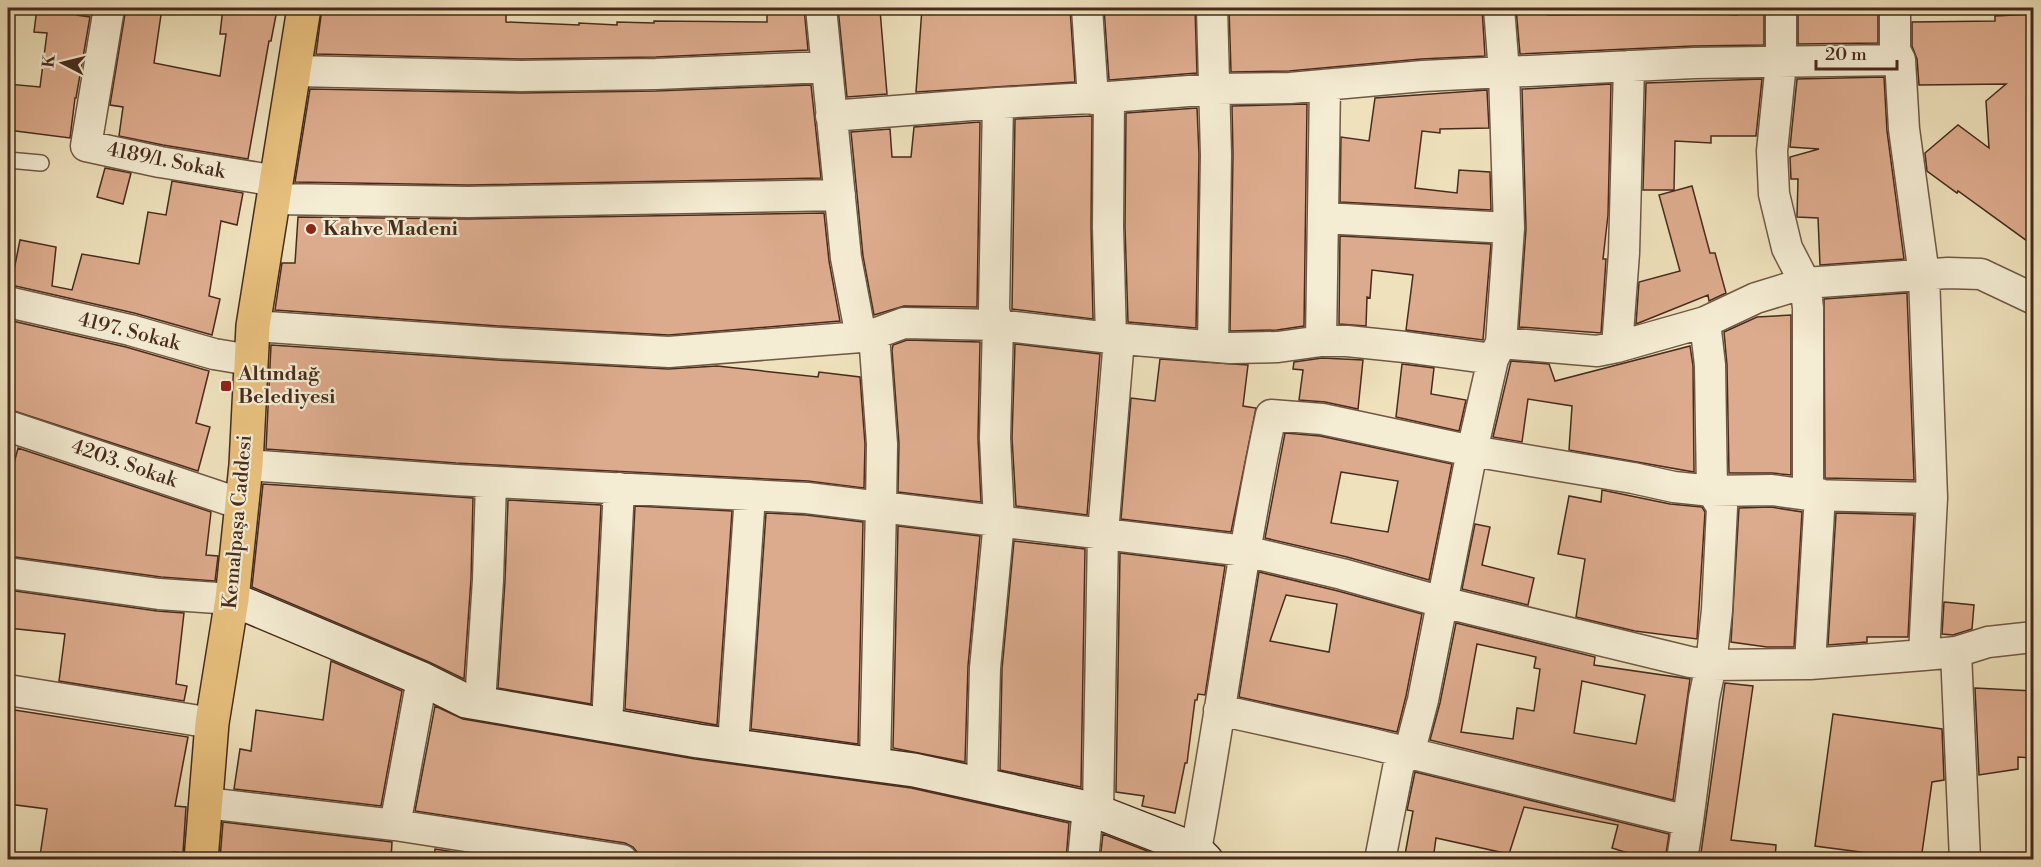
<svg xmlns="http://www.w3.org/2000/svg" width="2041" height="867" viewBox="0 0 2041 867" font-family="'Libre Bodoni',serif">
  <rect width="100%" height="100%" fill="#eee1bc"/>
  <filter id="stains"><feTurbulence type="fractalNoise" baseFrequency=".00333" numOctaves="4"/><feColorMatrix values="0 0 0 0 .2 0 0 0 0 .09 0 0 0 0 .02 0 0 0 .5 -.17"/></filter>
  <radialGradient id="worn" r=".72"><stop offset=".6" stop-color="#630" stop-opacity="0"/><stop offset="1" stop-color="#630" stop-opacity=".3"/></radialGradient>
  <path fill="#dcab8d" stroke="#472b1c" stroke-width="1.5" fill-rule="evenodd" d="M37,8H78L77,15L90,17L76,98H75L70,138L8,130V84L40,87L47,33L34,32Z
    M126,8H162L154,63L220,76L226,34H220L223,8H258L277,10L271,41H269L248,159L163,145L119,136L123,107L110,105Z
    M322,8H506V22L579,25V23L617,25V22L654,23V21L767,22V8H804L808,50L656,57L521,59L316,54Z
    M838,8H862V12L880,10L887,94L847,97Z
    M922,8L982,12L983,8H1070L1075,82L916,92Z
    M1104,8H1195L1197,73L1109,80Z
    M1229,8H1482L1485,56L1421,59L1289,71L1231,72Z
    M1516,8H1548V15L1627,14V8H1696V12L1737,15L1738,8H1764V45L1693,46L1520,54Z
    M1798,13H1878V43L1798,44Z
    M2034,14V246L1958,191L1957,193L1927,171L1925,153L1958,125L1989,148L1986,101L2006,84L1919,85L1917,59L1912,46V22L1995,21V16Z
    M1884,77L1887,131L1904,259L1820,265L1818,218L1797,217L1798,179H1791L1790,157L1819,149L1790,147L1797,79Z
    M1762,79L1756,136H1711V143L1675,141L1674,190H1643L1646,83Z
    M1611,84L1608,215L1603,259H1606L1601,333L1519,327L1526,229L1522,89Z
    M811,85L821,178L468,185L295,182L310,89L521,93L656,91Z
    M1487,90L1489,128L1440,129V133L1422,131L1415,188L1457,193L1459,170L1490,172L1491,210L1340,202L1341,137L1369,141L1375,98Z
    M1307,104L1304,326L1277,330L1230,331L1233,155L1232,106Z
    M1197,108L1199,155L1196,328L1128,322L1125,227L1126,113Z
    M1092,116L1091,227L1093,319L1012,309L1015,119Z
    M980,122L977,307L904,306L874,315L863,256L851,132L890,129L892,157H911L914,127Z
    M105,168L131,173L123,204L97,197Z
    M172,181L243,193L237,225L221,221L209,296L220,299L212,335L134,313L11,285L20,240L56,247L52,286L72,290L82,254L139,264L148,212L166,215Z
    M1692,186L1710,253H1715L1726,293L1709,301L1708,295L1636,324L1639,282L1680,271L1659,195Z
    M824,213L829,261L840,321L669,335L499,326L275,310L282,263H295L298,217L468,219Z
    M1340,236L1491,244L1483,340L1406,330L1413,275L1372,270L1370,298L1367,297L1366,326L1339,324Z
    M1907,293L1914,480L1825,478L1824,299Z
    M1791,315V475L1772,473H1729L1727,365L1724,332L1757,317Z
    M8,320L126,347L209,371L196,423L210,427L198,471L8,409Z
    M907,340L980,342L978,438L981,502L898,492L899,443L892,350L893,345Z
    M1015,344L1100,354L1087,515L1016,506L1012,438Z
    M271,345L497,360L668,369L717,366L818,377L819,372L860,377L865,444L864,488L808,481L456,463L266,449Z
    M1690,346L1693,366L1694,472L1569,450L1572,406L1528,399L1522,442L1493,437L1511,361L1549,364L1555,381Z
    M1322,358L1363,360L1358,409L1325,402L1299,400L1303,370L1293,369L1294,362Z
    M1160,359L1248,365L1243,406L1256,408L1231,532L1121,519L1131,398L1155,401Z
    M1402,364L1434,368L1431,394L1466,400L1459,431L1396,417Z
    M1285,433L1320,436L1452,464L1429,580L1347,557L1265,538ZM1341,472L1398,481L1388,532L1331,523Z
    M18,448L211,512L206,555L218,556L215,581L161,577L8,556V486Z
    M263,484L473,498L471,579L464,679L429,662L252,587Z
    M1602,490L1670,504L1702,507L1705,512L1697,639L1635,631L1576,617L1585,559L1558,554L1569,496L1601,502Z
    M508,500L601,505L591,704L498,688L505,581Z
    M635,506L732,511L717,725L625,709Z
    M1771,507L1802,512L1794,647H1767L1731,642L1739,508Z
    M766,513L806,515L863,522L858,744L751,729Z
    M1836,513L1914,515L1908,637H1867V642L1828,645Z
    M1475,524L1490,527L1482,565L1534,578L1528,605L1462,589Z
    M898,526L980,536L968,666L965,762L893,748Z
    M1014,541L1085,549L1081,787L1000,770L1002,669Z
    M1120,553L1225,566L1205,695L1198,694L1197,700H1195L1187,763H1185L1175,813L1142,806L1144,796L1116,792Z
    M1259,572L1338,591L1422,614L1406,696L1397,732L1239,697ZM1286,595L1337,604L1329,652L1270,641Z
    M8,590L157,611L184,613L176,684L187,686L184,701L59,681L65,634L8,628Z
    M1944,602L1974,605L1972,629L1953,635L1942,634Z
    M1456,623L1595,657L1594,665L1690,679L1673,800L1430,740L1440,703ZM1477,644L1536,657L1534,668L1540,669L1534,711L1517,708L1513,739L1461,732ZM1582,681L1645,695L1636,744L1574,733Z
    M331,661L402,691L381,806L234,789L240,749L251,751L256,710L323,720Z
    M1725,683L1753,686L1731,840L1776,845L1775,860H1700Z
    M1975,688L2034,691V758L2018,757V769L1979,775Z
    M435,706L463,719L695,759L911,788L1069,823L1066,860H639L638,853L633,847L625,843L415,811Z
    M8,709L188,737L175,806L186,807L183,853L173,852L171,860H62L40,856L47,809L8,804Z
    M1833,714L1942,729L1944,780L1932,782L1921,860L1815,846Z
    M1415,772L1669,834L1665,860H1650L1612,848L1618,825L1524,807L1509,854L1436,838L1433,860H1404L1413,811L1407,810Z
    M223,822L392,842L391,860L220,859Z
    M1103,834L1155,854L1167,860H1100Z
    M435,849L506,860H434Z"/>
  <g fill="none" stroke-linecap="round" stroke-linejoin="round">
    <defs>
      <path id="lane" d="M8,160L41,163"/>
      <path id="street" d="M109,8L86,146L160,162L277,181
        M1087,8L1093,99
        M1212,8L1216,155L1213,346
        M1781,8V63L1772,151L1774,194L1787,248L1805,283L1808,308V495
        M1895,8V50L1900,60L1904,129L1924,275L1932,498
        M295,71L521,76L656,74L826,67
        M1109,97L1216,89L1290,88L1423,76L1694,63L1900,60
        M831,116L998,103L994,310L998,325L995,438L999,521L985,668L982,784
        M275,199L468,202L840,195
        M1323,218L1509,228
        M8,302L130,330L214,354L250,360
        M253,326L498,343L669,352L861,337
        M874,334L904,323L998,325L1111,338L1108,227L1109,97L998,103
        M1111,338L1230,348L1278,347L1321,341H1347L1405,347L1493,359L1472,451L1423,700L1409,754L1399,763L1380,860
        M1321,341L1325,85
        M1501,343L1597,351L1617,347L1705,322L1756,298L1805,283L1948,273L1981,274L2034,299
        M1617,347L1624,253L1629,66
        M1493,359L1501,343L1509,228L1504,72L1499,8
        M8,426L241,504
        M246,465L455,480L807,498L881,507L882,444L874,334L861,337L846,258L821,8
        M8,573L159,594L232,599
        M1956,652L1965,860
        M1810,664L1820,494
        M8,690L212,723
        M480,703L488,580L491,482
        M1219,710L1364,742L1688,821L1704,698L1711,665L1717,610L1722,507L1712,491L1710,365L1705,322
        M607,725L619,488
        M733,745L750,495
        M875,764L881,507L1245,551L1342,574L1442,602L1690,662L1711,665L1810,664L1924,655L1956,652L1988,642L2034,637
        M206,803L395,825L622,860
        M1098,811L1103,533L1119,339
        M395,825L422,679
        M1196,850C1223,705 1240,559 1271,415L1322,419L1472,451L1633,478L1674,487L1712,491L1772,490L1808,495L1932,498L1924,655
        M1083,860L1088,808
        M1682,860L1688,821"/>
      <path id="secondary" d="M232,599L422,679L466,701L698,741L914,770L1088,808L1196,850L1206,860"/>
      <path id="primary" d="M201,860L212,723L232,599L246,465L253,326L304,8"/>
    </defs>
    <use href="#lane" stroke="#715844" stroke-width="18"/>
    <use href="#street" stroke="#715844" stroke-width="33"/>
    <use href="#secondary" stroke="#472b1c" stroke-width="36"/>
    <use href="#primary" stroke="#472b1c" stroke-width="36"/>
    <use href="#lane" stroke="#f4ecd3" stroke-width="15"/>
    <use href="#street" stroke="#f4ecd3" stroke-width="30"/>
    <use href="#secondary" stroke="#f4ecd3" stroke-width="33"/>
    <use href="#primary" stroke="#e7c07e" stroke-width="33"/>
  </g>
  <g fill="#8f2418" stroke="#f4ecd3" stroke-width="2">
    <circle cx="311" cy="229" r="6"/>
    <rect x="220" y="380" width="12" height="12" rx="3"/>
  </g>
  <g text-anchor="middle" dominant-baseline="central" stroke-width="4.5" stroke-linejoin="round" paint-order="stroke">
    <g font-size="20" fill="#472b1c" stroke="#f4ecd3">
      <text transform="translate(166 161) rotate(11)">4189/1. Sokak</text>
      <text transform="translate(129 332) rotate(14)">4197. Sokak</text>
      <text transform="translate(124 464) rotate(19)">4203. Sokak</text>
      <text transform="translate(238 522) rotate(-85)">Kemalpaşa Caddesi</text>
    </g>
    <g font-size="20" font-weight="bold" fill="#472b1c" stroke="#f4ecd3" text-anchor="start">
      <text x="323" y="229">Kahve Madeni</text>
      <text x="238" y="374">Altındağ<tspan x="238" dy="23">Belediyesi</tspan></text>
    </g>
  </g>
  <rect width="2041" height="867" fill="none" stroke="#eee1bc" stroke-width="30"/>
  <rect x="9" y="9" width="2023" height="849" fill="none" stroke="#472b1c" stroke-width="3"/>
  <rect x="15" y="15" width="2011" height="837" fill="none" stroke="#472b1c" stroke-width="1.5"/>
  <g transform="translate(63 63) rotate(277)" stroke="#f4ecd3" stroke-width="4.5" paint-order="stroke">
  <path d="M0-4.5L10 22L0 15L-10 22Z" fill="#472b1c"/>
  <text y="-9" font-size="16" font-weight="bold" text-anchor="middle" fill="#472b1c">K</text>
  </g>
  <path d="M1816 60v9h81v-9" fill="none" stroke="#472b1c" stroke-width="3"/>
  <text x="1825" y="60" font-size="18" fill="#472b1c" stroke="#f4ecd3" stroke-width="4.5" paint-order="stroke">20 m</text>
  <rect width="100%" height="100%" filter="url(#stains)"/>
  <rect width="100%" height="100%" fill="url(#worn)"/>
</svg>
